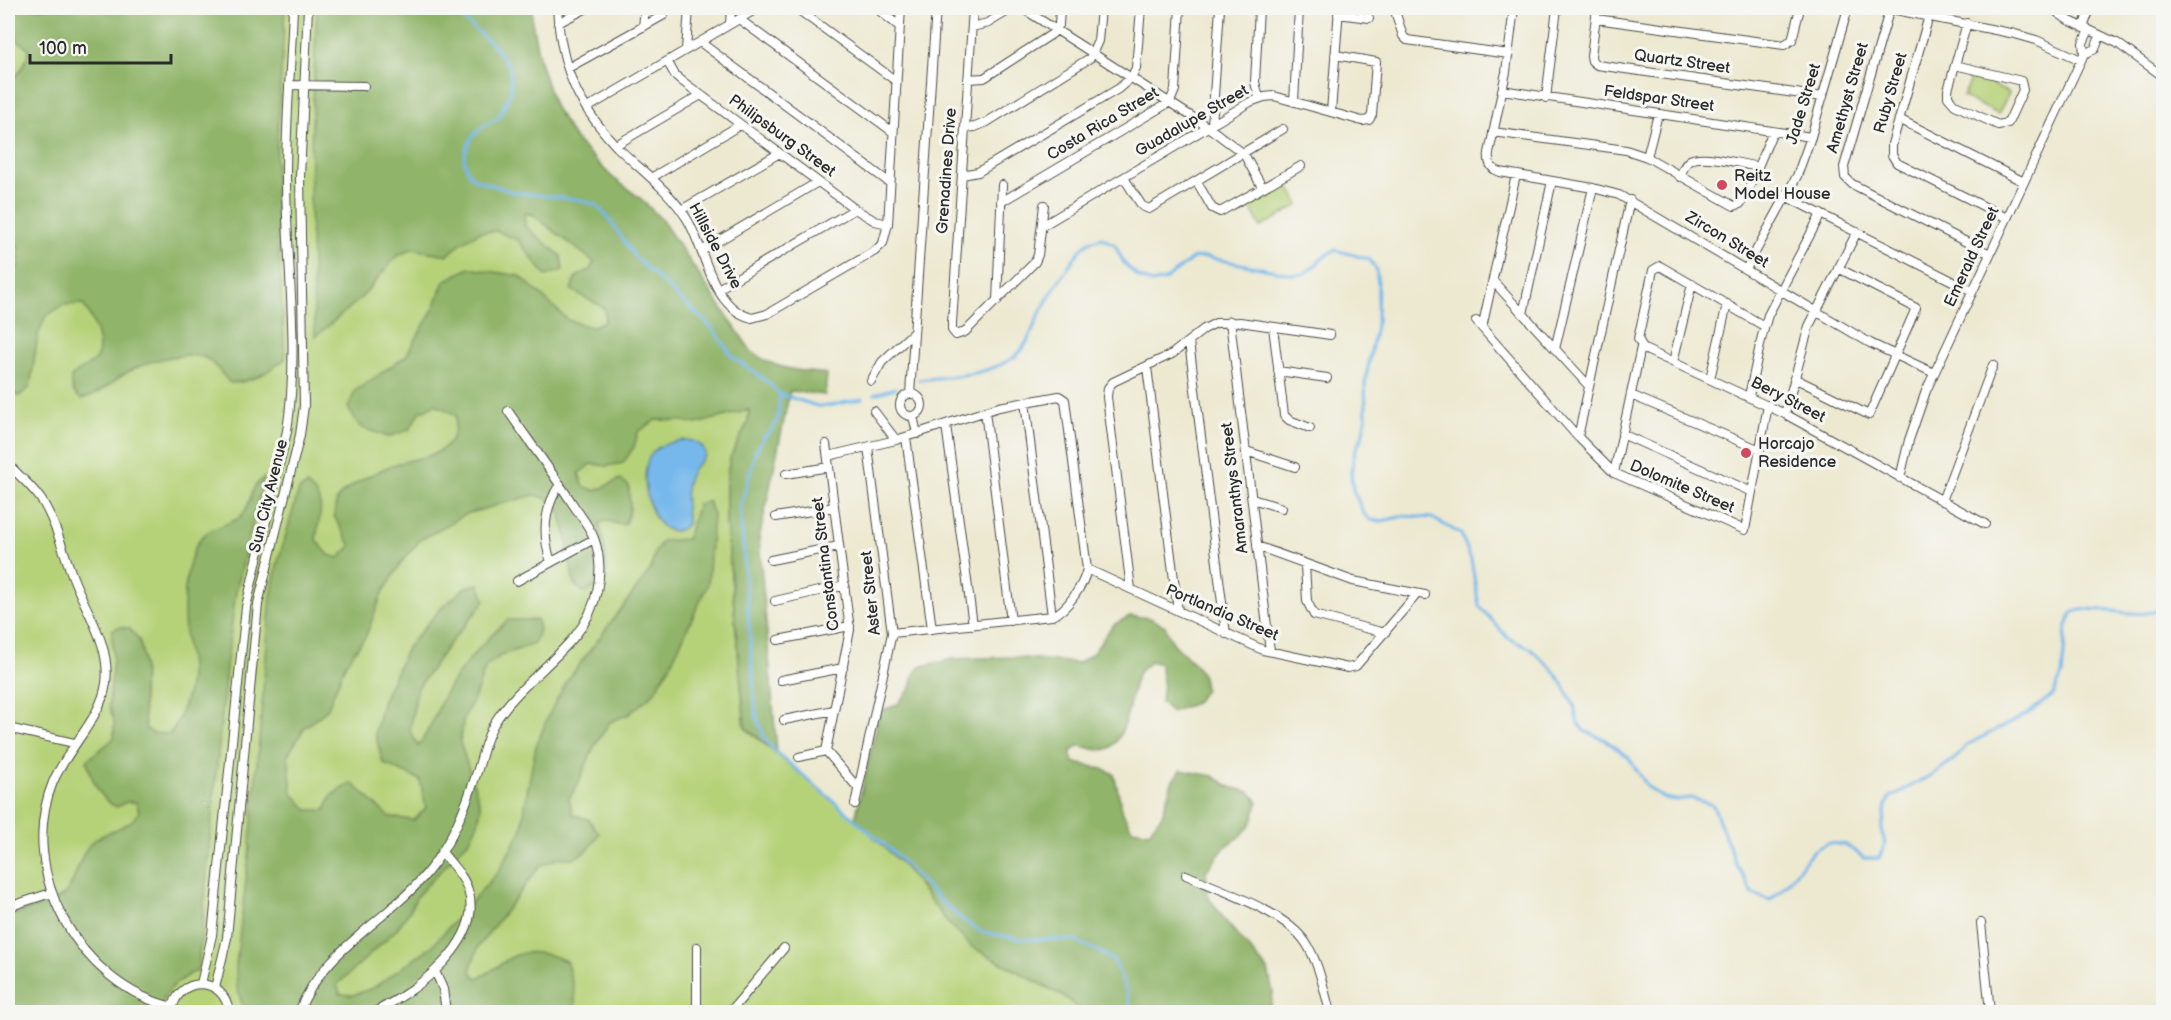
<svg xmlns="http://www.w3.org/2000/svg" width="2171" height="1020" viewBox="0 0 2171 1020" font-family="'Balsamiq Sans',sans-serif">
  <rect width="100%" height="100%" fill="#f6f6f2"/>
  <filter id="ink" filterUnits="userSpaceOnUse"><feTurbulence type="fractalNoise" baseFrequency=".0167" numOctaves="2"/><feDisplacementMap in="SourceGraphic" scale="12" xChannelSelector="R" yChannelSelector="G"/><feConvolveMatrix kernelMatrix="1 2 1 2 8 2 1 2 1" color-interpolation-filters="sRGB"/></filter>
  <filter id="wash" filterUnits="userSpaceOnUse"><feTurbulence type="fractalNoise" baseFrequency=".008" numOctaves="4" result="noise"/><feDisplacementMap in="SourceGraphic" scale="24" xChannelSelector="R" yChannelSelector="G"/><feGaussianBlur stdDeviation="1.35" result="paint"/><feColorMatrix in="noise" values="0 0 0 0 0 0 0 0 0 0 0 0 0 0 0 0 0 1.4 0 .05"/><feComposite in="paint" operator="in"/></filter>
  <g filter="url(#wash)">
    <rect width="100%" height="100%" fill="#ede9d1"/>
    <path fill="#b6d279" stroke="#707e52" stroke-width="1.5" d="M8,8H424L588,216L750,409L748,422L730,458L726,484V521L745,728L855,819L903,865L948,923L972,947L1063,996L1083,1012H8Z
      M1973,75L2009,93L1998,114L1963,97Z
      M1287,183L1299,205L1261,227L1249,205Z"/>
    <path fill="#90b469" stroke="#5e704a" stroke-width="1.5" d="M8,8H285L275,177L285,359C266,373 254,382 230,383C223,376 216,364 207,359C186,349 145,362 126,373C111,382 98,396 81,399C73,393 71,388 71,377C78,371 89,366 95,360C106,346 91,316 83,304L63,305L45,317L38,335L30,387L19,396L8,390V274H11L19,265L18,247L8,231V161L11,158L8,117V78L13,79C22,69 27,62 29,49L17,40H8Z
      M317,8H532V22L539,58L554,106L575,139L611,176L640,198L661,219L751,351C773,369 799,371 827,374L825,395L790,391L759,539L777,753L745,727L726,521V484L730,458L748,422L749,410L696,424L683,421L656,420L638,432L634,447L623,463L607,466L591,464L579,473L583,486L596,491L620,479L629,486L630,510L625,524C615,526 608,517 599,524C605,543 607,561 605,581L585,593L574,584C570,568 566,516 556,505C550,500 542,496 534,495L466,514L420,540L401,563L382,594L366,636L346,663L327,710L304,728L288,755L292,793L308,810H325L332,795L352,783L389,817L414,820L426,808L420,780L383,763L375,733L383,700L407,648L440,609L466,587L479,584L485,601L446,648L417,689L410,730L418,746C431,730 435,713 444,696C461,666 483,642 508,620H537L539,630L534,644L502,655L486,666L474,699L464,717L460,742L481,807L478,823L470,839L417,896L409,912L396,930L337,985L340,994L353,995L373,988L432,946L498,872L522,829L527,792L536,746L549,714L567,681L651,569L655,552L662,541L687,539L698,504L708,501L713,515L708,584L670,666L653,694L629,714L610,722L595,745L576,788L569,798L573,815L588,819L599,833L589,849L575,858H559L540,866L478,947L471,967L472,974L477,978C490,973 499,965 510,958C528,948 548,953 566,961C571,978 577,994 575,1012H245L237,988L236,965L250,846L271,597L277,565L299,490L307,485C329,503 318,517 316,540L329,555L339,558L351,546L334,516C335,511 335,502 338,498C346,486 385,467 399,463C430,455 457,455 456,415L435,404L420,412L409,430L388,437L360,427L348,408L355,391L406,356L434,308L444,281L469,268L520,276L568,320L591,327L605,321V309C594,300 581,298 571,289L576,277L590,270L594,262L533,215L524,213L525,226L561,256L563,270L546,276L518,240L496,231L480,232L461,243L448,255L411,249L396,257L361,298L315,337L310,210L311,149Z
      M264,478L236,591L226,668L198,970C181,978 160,991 162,1012H8V916C20,912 50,904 61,897C77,885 77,858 90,844C105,829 129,831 139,811L136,802H126L117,807C100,801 91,778 87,761C95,752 105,747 114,738V721L109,706L113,660L112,630L119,627L129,628C132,632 139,637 140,643C148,671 139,702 146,729L153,733L170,734C182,716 191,690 190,668C190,659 187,650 186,641C182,612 183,562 201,538C211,526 231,525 241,516C254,503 247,489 264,478Z
      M1130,616L1150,618L1165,626C1173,653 1193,655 1202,675C1204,678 1204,685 1205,689L1196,703L1171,712L1161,702L1163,682L1160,664L1151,661C1147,665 1141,669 1138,674C1129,693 1128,737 1109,748C1099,753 1088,746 1077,746L1070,753L1073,762C1087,767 1101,766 1114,774L1123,813L1132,829L1149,832L1162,815L1172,782L1180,770L1213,776L1230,787L1250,792L1258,802L1252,822L1242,835L1226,846L1206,871L1209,898L1227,923L1268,970L1273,993L1270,1012H1083L1063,996L972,947L948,923L903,865L855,819L880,711L897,705L911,688L914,674L920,667L931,664L953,659L1014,657L1079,663L1093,653L1113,625Z"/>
    <path fill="#76b8eb" stroke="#50728b" stroke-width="1.5" d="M683,440C693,440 705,444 705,455C701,462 693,467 690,475C682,490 687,508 687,524C657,555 632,474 653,452C661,444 672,442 683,440Z"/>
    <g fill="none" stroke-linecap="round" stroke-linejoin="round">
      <path stroke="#76b8eb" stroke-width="3" d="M451,8L494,46L510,68L511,91L499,117L482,127L472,137L466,150L464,161L468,172L474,179L513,192L580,200L596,205L606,215L635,257L712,328L733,357L765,380L780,394L817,406H828L862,399
        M919,380C950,376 986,376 1013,358C1027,349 1032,329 1039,315C1047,299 1073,257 1085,245C1089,241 1096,240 1102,238L1115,245L1124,263L1137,276L1152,283L1165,280L1193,258L1206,257L1295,275C1313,275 1318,257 1335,250L1369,259L1376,269L1378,283L1377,320L1365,383L1366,418L1362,437L1355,451L1351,473L1353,490L1364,514L1370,520L1382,521L1404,516L1432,518L1461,534L1471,559L1479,606L1508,638L1531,649L1552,669L1563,684L1574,705L1577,721L1584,731L1604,739L1628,757L1648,787L1664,798L1676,800L1691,798L1713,805L1735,862L1753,894L1770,900L1782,890L1814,850L1828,843L1847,845L1864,858H1879L1885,845L1882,829L1886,806L1889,798L1935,773L1957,757L1967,745L2027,714L2053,695L2062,675L2066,629L2072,613C2096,601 2134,623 2164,608
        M780,394L778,418L772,430L764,437L756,451L740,507L756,716L765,740L777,753L893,852L942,902L964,921L982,932L1021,939L1073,940L1100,952L1115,962L1126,990L1131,1012
        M875,394L895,388"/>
    </g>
  </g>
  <g filter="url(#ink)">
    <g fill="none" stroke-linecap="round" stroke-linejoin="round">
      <defs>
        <path id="minor" d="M557,8C559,37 565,69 579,96C589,114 603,132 617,147C641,170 670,191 687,219C706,250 711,308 752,318L767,314L875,251L883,243L888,224L901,8
          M796,8L896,81
          M876,8L899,26
          M973,8L952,323V330L956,335L965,332L1035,262L1038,255L1044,205
          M1022,8L1208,127L1244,154L1262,187
          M1394,8L1403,36L1407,40L1509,54
          M1459,8H1471
          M1514,8L1506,72L1489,153C1488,162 1490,169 1500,172L1593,188L1619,195L1870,343L1934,373
          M1597,8L1591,56L1592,61L1597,65L1823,97
          M1886,8L2015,34L2036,40L2081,60
          M1890,8L1844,167L1845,177L1852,184L1990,254
          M2051,8L2068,20L2117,43L2164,77
          M1338,14L1369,18
          M1929,16L1892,144V155L1897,163L2007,218
          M739,19L893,132
          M1596,19L1784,45L1792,40L1800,8
          M558,23L587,8
          M730,24L731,8
          M643,27L645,8
          M972,27L988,23L1013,8
          M2083,28L2090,8
          M700,42L890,183
          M686,50L689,8
          M2084,54L2095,49L2100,36
          M667,61L675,75L682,81L855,209L875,221L888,224
          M1955,65L2021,81L2023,90L2008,123L1998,125L1955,105L1948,97V90L1967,23
          M568,68L664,15
          M968,79L984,78L1052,34L1059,25L1060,8
          M290,85L364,86
          M1502,90L1811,137
          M1259,98L1255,82L1259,8
          M1546,98L1557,8
          M1294,102L1299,8
          M587,108L758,8
          M1331,112L1339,8
          M1899,119L2024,182
          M1212,125L1220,8
          M965,128L975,127L987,122L1090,58L1098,41L1101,8
          M1493,132L1626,150L1647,157L1734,206L1740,204L1746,195L1773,131
          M616,145L701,95
          M1647,157L1658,114
          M962,175L978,172L1118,89L1131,78L1136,68L1141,8
          M1680,177C1683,170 1684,164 1690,160C1704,153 1742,164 1758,167
          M651,178L740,125
          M1124,178L1142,206L1149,209L1283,129
          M1197,182L1212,208L1220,212L1301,166
          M1787,197L1972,291
          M1001,202L1170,102L1175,90L1180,8
          M681,210L778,154
          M1042,226L1250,102L1264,97L1274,96L1362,121L1369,120L1372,115L1376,62L1335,55
          M703,250L818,182
          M1746,269L1797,176L1811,137L1848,8
          M1493,281L1588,385
          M718,289L855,209
          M997,301L1002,185
          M1523,314L1552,181
          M1230,321L1270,651
          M1476,321L1578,437L1614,473L1745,530L1768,405
          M1764,326L1660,266L1653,270L1638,339L1644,349L1785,414L1985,524
          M1273,327L1284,415L1289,420L1310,428
          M1482,328L1516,175
          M1189,342L1226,634
          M1555,349L1593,188
          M1673,362L1692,284
          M1147,367L1178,611
          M1278,371L1327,378
          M1794,378L1869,415L1916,308L1838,268
          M1710,379L1727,304
          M871,381L882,362L914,332
          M910,394L936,8
          M900 405a11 11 0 1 1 22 0a11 11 0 1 1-22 0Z
          M1631,395L1760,450
          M1749,396L1762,336L1768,315L1821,214
          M1025,402L1052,616
          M874,411L896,440
          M985,411L1011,621
          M1785,414L1809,326L1857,232
          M913,416L917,434
          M946,425L973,625
          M1622,434L1752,492
          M906,437L932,629
          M1578,437L1630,200
          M826,444L850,630L826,751
          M1246,451L1295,467
          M828,456L896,440L999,407L1059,396L1065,400L1087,569C1084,584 1067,611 1052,616L892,633
          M8,464C20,477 35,488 44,504C58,528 64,555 74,580C87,613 111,646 106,683C102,717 67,749 53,782C16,872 80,986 173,1007
          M1614,473L1641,347
          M786,474L829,467
          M1900,478L1909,440L1926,391L2084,54L2083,43L2089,30
          M1252,499L1282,508
          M1942,501L1993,365
          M776,517L834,507
          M1257,546L1353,581L1425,595
          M771,560L839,546
          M551,562C542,535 544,508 560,484
          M1305,564L1307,601L1314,615L1385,633
          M1087,569L1263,650L1348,668L1356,666L1417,594
          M517,581L594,539
          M1131,589L1107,397L1108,388L1113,382L1172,354L1204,329L1216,323L1240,322L1330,335
          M775,601L845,585
          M778,640L850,626
          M781,680L843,668
          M784,720L834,710
          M8,728L74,743
          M826,751L858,788
          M799,757L826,751
          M855,804L892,633L868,447
          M1186,875C1220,890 1286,912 1306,943C1319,963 1324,990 1330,1012
          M8,907L51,893
          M1981,923L1990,1012
          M697,947V1012
          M435,971L443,989L446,1012
          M201,984L212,935L246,607L287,431C300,346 286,261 286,176C286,120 291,64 293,8
          M215,988L227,938L258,604L300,435L304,406L300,177L308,8
          M172,1012C176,975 225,975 229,1012
          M299,1012C322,950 386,922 426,874C452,843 466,806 478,769C483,753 486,736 495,722C516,689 550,666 575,636C597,610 606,571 594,538C589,526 580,515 572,503C552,472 529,441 508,411
          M374,1012C414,993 485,942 468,890C464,876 451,864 442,852
          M730,1012L784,948"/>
      </defs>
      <use href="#minor" stroke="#484844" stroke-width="10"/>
      <use href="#minor" stroke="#fff" stroke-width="8"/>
    </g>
  </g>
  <g fill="#d1495b" stroke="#f6f6f2" stroke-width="2">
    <circle cx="1722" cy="185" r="6"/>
    <circle cx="1746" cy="453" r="6"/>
  </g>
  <g text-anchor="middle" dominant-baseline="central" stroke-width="6" stroke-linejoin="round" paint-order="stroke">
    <g font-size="16" fill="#2b2b2b" stroke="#f6f6f2">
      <text transform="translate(1682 62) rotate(8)">Quartz Street</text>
      <text transform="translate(1891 93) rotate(-74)">Ruby Street</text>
      <text transform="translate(1848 98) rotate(-74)">Amethyst Street</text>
      <text transform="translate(1659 99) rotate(8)">Feldspar Street</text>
      <text transform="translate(1804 104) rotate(-73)">Jade Street</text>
      <text transform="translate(1192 121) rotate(-30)">Guadalupe Street</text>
      <text transform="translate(1103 124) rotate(-31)">Costa Rica Street</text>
      <text transform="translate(782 136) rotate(36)">Philipsburg Street</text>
      <text transform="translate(947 171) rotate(-86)">Grenadines Drive</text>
      <text transform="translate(1727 240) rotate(31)">Zircon Street</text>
      <text transform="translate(715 246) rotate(62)">Hillside Drive</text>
      <text transform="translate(1972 257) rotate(-65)">Emerald Street</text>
      <text transform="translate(1788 400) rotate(27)">Bery Street</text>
      <text transform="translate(1682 487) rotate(23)">Dolomite Street</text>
      <text transform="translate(1235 488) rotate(-97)">Amaranthys Street</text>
      <text transform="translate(269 496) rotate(-76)">Sun City Avenue</text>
      <text transform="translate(826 564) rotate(-97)">Constantina Street</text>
      <text transform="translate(871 593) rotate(-96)">Aster Street</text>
      <text transform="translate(1222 613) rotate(23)">Portlandia Street</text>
    </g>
    <g font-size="16" fill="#2b2b2b" stroke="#f6f6f2" text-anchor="start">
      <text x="1734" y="176">Reitz<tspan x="1734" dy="18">Model House</tspan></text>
      <text x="1758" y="444">Horcajo<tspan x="1758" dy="18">Residence</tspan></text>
    </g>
  </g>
  <rect width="2171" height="1020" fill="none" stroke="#f6f6f2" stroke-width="30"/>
  <path d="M30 54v9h141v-9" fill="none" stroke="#2b2b2b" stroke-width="3"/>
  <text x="39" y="54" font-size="18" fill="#2b2b2b" stroke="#f6f6f2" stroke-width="4.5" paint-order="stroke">100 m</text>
</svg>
